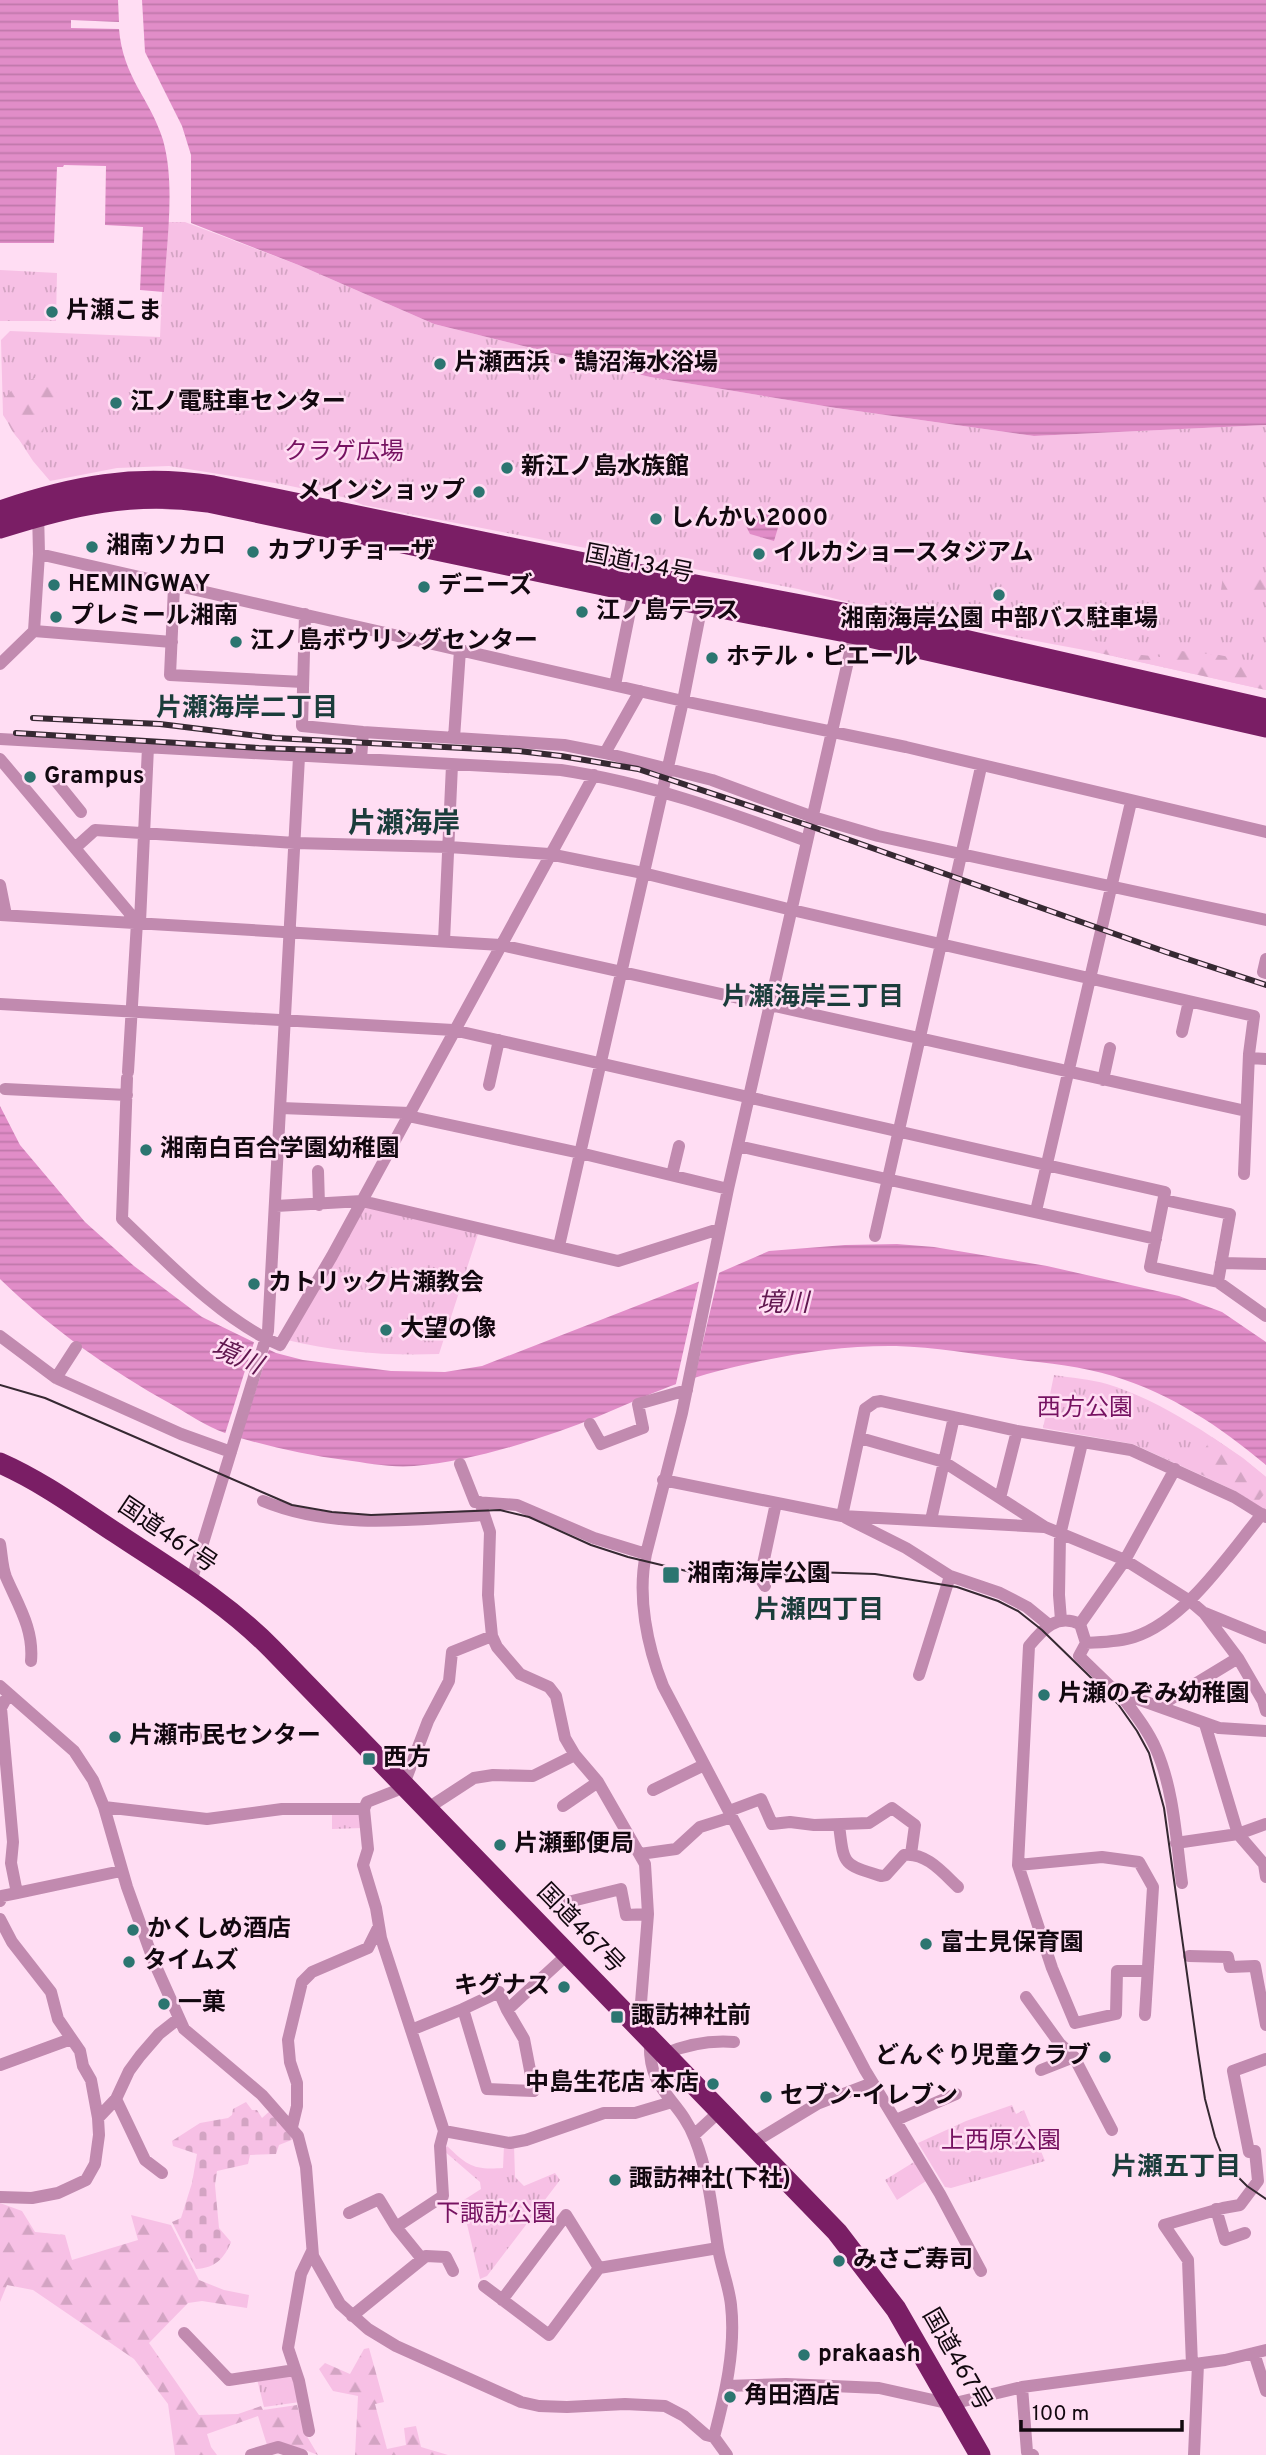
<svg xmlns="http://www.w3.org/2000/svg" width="1266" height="2455" viewBox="0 0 1266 2455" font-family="Overpass,'Noto Sans JP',sans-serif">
  <defs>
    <pattern id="grass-tufts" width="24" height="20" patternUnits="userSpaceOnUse" patternTransform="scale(1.75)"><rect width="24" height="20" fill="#f7c0e5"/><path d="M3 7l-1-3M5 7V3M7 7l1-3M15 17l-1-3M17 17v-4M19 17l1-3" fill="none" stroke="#d3a4c3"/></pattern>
    <pattern id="forest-firs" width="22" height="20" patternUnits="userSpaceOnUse" patternTransform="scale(1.75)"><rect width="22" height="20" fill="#f7c0e5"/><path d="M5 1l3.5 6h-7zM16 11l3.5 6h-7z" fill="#d3a4c3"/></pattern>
    <pattern id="cemetery-stones" width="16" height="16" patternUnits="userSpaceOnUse" patternTransform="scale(1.75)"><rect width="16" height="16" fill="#f7c0e5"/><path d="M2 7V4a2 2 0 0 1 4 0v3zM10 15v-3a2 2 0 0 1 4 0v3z" fill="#d3a4c3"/></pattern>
    <pattern id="water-rules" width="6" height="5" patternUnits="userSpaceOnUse" patternTransform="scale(1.75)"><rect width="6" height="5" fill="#e18dc8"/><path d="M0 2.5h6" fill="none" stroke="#c078ab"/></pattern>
  </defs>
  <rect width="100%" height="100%" fill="#ffddf3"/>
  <path fill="url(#grass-tufts)" d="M165,222H185L301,266L434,324L650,377L836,408L1034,436L1266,425V690L1095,652L897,615L798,589L363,505L347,498L281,484L169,466L117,468L50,481L33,461L3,415L1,340L10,331L160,337Z
    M0,270L57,273L56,321H0Z
    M364,1205L478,1234L439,1354C388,1356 336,1352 287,1340Z
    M1054,1375C1071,1378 1090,1379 1107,1384C1160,1400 1224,1442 1266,1477V1511L1236,1491L1133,1444L1043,1428Z
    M358,1812L361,1816L362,1828L332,1829V1813Z
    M1012,2105L1016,2114L1024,2110L1045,2161L951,2188L945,2187L918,2143L966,2121Z
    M504,2145H514L515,2177L524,2186L555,2173L560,2180L487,2276L480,2279L466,2220L456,2205L481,2189L480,2182L443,2150L447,2146C468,2166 473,2170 503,2168Z
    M914,2162L926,2181L897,2200L885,2180Z
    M293,2373L300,2402L264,2407L257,2379Z"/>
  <path fill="url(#forest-firs)" d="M35,378L47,381L56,386L59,407L53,422L42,419L37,413L34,414C42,427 47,422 41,439L29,443V446C12,438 3,417 4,399L17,384Z
    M1266,574V597L1221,590L1223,576Z
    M1094,641L1131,644L1133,654L1160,657L1162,649L1219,655L1266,664V690L1095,652Z
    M1212,1437L1243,1458L1266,1477V1492L1256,1504L1236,1491L1192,1470Z
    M0,2203L22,2211L35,2232L65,2235L72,2260L138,2240L131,2215L171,2225L199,2280L224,2290L249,2295L247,2308L202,2301L188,2303L149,2343L199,2415L238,2414L261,2406L263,2410L297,2405L305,2433L318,2455L300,2448L267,2445L258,2416L207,2434L211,2447L217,2455H175L168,2404L134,2359L33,2290L7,2285L0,2302Z
    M369,2348L384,2402L375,2404L387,2449L406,2445L404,2428L416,2426L421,2447L448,2455H355L358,2396L333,2391L319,2369L325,2363L350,2374L364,2349Z"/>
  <path fill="url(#cemetery-stones)" d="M246,2102L252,2110H257L262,2118L271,2110L294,2139L279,2145L276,2154L250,2155L248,2164L217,2171L215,2185L219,2228L231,2242C224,2259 215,2268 196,2269L172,2222L181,2218L192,2183L197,2154L173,2146L172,2141L200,2123L228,2118L232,2115L233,2109Z"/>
  <path fill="url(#water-rules)" d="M0,0H118L119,22L71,20V28L119,29C123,78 150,98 163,140C176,186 166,244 164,292L140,290L143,227L105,225L106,166L64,165L63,167H57L54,243H0Z
    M142,0H1266V425L1034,436L836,408L650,377L434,324L301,266L191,223V155L182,126L145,52Z
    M765,514L780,518V521L774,541L750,534L745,524L747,518Z
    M0,1106L20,1145L85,1222L134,1266L202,1317L276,1353L303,1360L391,1371L445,1372L482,1366L698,1282L769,1251L845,1245L897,1244L934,1247L1047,1266L1179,1296L1222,1312L1266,1342V1465C1221,1427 1170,1393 1113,1376C1081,1366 1045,1363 1012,1359C973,1354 935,1347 896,1346C833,1345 767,1358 707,1374C656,1388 610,1414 560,1431C514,1447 463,1462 414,1466C391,1468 368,1463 345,1460C305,1455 264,1446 225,1433C206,1426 188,1414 171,1404C110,1370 50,1328 0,1279Z"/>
  <path fill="#ffddf3" d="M720,1269L694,1380L675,1388L700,1277Z
    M255,1339L270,1346L240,1439L225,1434Z"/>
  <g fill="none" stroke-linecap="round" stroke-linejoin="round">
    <path stroke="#c18aaf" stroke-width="12" d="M39,554L683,701L906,747L1266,832
      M174,587L170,675L303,682
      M305,614L302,726L363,732L564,745L605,753L712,780L813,817L878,836L1266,920
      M858,630L851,648L728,1189L682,1413L646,1554C637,1596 647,1646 663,1686L865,2070L940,2194L981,2271
      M34,631L172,642
      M0,664L34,631L39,554L38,511
      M615,685L635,586
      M454,738L460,650
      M0,739L561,770C647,783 726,811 807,841
      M605,753L640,691
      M0,759L137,922L128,1072
      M361,759L363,732
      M51,775L81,812
      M75,848L95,830L295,843L449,847L549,854L643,873L792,910L1254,1016L1249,1054L1244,1174
      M0,885L6,915
      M0,915L501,945L1246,1111
      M140,922L148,747
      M444,941L452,765
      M1266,959L1263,972L1266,973
      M0,1004L453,1030L1165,1192L1150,1267L1218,1282L1266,1316
      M1182,1032L1189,1001
      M1250,1058L1266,1059
      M127,1078L122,1219C167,1262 223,1321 280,1345L332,1256L594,775
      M1103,1080L1110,1048
      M489,1085L499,1040
      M5,1089L127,1095
      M281,1108L410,1113
      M408,1116L580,1153L728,1189
      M738,1146L1156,1239
      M318,1171L319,1205
      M672,1175L679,1146
      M1164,1200L1230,1214L1218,1282
      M276,1206L362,1201L618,1261L719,1229
      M1036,1211L1131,802
      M875,1236L981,767
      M559,1246L683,701L702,604
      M1221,1263L1266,1264
      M0,1336L56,1378L76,1347
      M56,1378L181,1434L231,1452
      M590,1424L601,1444L643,1428L638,1404L687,1390
      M860,1438L944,1462L1045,1527L1125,1560L1190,1601L1204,1613L1238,1658L1263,1701L1266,1711
      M460,1464L475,1502L517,1505L594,1538L646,1554
      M663,1480L842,1516L1044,1527
      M1000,1498L1017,1431
      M263,1501C333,1530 411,1520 484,1515
      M480,1502L490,1532L488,1595L492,1636L497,1647L520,1674L549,1687L556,1696L565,1738L575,1755L598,1782L645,1864L648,1914L639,2028
      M842,1516L865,1409L875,1402L881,1401L1017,1431L1131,1450L1234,1497L1266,1517
      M846,1518L906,1548L950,1576L919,1675
      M931,1520L954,1417
      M0,1544C2,1555 2,1567 6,1577C18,1605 34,1629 31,1661
      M950,1576L1000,1593L1027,1607L1049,1625
      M191,1582L268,1331L299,757
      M765,1586L760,1578L776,1503
      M1205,1613L1266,1638
      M1061,1620L1059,1595L1060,1535L1082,1443
      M1080,1624L1125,1560L1175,1469
      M1086,1643C1102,1642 1119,1642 1134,1637C1185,1621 1229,1554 1262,1514
      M0,1686L74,1751L93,1780L104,1807L127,1887L154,1962L184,2029L262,2095L298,2136L306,2167L313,2256L340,2304L368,2329L396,2346L521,2402L539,2406L567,2407L625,2404L665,2406L684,2416L706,2435L714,2437L727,2455
      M1117,1690C1131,1709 1147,1728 1156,1749C1174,1790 1176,1839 1182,1883
      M8,1695L1,1708L13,1842L11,1863L17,1893
      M1159,1706L1238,1658
      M1205,1724L1238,1834L1264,1864L1266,1877
      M160,1730L196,1736
      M653,1790L704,1765
      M563,1806L598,1782
      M104,1807L207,1819L282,1809H364L367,1802L395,1791L404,1784L428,1721L449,1681L452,1652L492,1636
      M428,1808L474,1778L493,1775L533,1776L575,1755
      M364,1809L368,1849L363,1865L376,1908L381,1938L444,2131L440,2146L443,2196L396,2227
      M729,1811L761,1799L772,1824L790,1822L814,1825L869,1823L892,1808L915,1825L911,1854
      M839,1825C844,1865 842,1864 881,1876L886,1875L904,1855C926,1852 943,1873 958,1887
      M1176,1843L1238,1834L1266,1824
      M640,1854L676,1849L700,1827L732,1817
      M1018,1865L1102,1857L1139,1862L1153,1887L1145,2015
      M0,1901L2,1896L17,1893L121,1871
      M568,1902L621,1889L626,1915L648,1914
      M0,1919L12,1942L51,1992L58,2019L80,2051L83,2066L91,2080L98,2118L99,2135L95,2164L86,2180L58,2193L32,2198L0,2197
      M1189,1956L1228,1957L1230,1967L1255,1966L1266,2025
      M1147,1971H1117L1116,2014L1075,2023L1052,1968L1018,1865L1029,1646C1043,1629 1057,1613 1080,1624L1086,1643L1079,1656L1110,1686L1132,1697L1219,1728L1266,1731
      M1026,1997L1060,2044L1074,2057L1112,2130
      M507,2010L524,2039L534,2091L487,2089L463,2009L499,1992L507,2010L568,1954
      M411,2030L463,2009
      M650,2040C647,2092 679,2097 695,2139C709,2174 712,2211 718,2248C721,2267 729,2286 731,2305C736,2349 725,2395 714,2437
      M664,2054C688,2044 709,2040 734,2042
      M0,2065L71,2039
      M1041,2070L1074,2057
      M116,2099L145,2160L162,2173
      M98,2118L116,2099L129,2071L140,2056L159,2034L178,2019
      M896,2120L956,2094
      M292,2127L297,2106V2083L290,2062L288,2040L302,1982L312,1972L368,1948L379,1926
      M444,2131L510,2143L526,2140L604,2113H635L672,2102
      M694,2135L720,2111
      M751,2144L817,2104L872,2083
      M1216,2209L1225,2240L1245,2233
      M349,2213L379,2199L396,2227L422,2259
      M484,2286L549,2335L599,2268L718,2248
      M502,2300L566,2215L599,2268
      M352,2316L426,2256L446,2257L453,2271
      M184,2333L229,2380L295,2370
      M1254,2353L1266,2391
      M1192,2365L1188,2260L1164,2225L1223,2208L1240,2205L1258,2181L1255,2151L1249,2152L1233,2071L1266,2059
      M727,2386L786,2384L879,2388L951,2404L1022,2387L1225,2360L1266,2350
      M1022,2387L1027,2452L1033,2455
      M309,2431L299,2381L288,2348L301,2274L312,2251
      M251,2455L278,2447L302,2455
      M1194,2455L1198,2364"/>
    <path stroke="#7a1e65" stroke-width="21" d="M0,511C73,486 135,474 213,486L637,574L864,617L1266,709
      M0,528C72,505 132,491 208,502L617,588L856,634L1266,727
      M0,1463C41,1481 78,1508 116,1533C170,1569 226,1602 272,1649L837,2232L896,2309L980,2455"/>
    <path stroke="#362932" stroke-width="2" d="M0,1385L45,1398L292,1505L332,1512L371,1515L500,1510L529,1517L591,1545L628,1557L699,1574L734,1579L813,1572L875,1574L957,1587L998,1601L1018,1611L1042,1630L1118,1704L1137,1731L1149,1753L1164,1808L1198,2053L1205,2099L1215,2137L1222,2155L1233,2172L1247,2186L1266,2199"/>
    <defs>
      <path id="rail" d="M33,718L160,724L275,738L519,751L561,756L638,769L810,826L1166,952L1266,985
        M16,733L259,748L350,751"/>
    </defs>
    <use href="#rail" stroke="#362932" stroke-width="6"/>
    <use href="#rail" stroke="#ffddf3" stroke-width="3.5" stroke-dasharray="10" stroke-linecap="butt"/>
  </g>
  <g fill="#2c7570" stroke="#ffddf3" stroke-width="2.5">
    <circle cx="52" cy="312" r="7"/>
    <circle cx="440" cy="364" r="7"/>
    <circle cx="116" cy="403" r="7"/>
    <circle cx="507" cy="468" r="7"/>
    <circle cx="479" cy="492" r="7"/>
    <circle cx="656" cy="519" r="7"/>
    <circle cx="92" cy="547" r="7"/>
    <circle cx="253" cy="552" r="7"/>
    <circle cx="759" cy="554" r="7"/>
    <circle cx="54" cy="585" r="7"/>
    <circle cx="424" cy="587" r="7"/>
    <circle cx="999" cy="595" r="7"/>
    <circle cx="582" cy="612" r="7"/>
    <circle cx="56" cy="617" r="7"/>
    <circle cx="236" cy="642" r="7"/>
    <circle cx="712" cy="658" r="7"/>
    <circle cx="30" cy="777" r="7"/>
    <circle cx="146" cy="1150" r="7"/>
    <circle cx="254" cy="1284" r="7"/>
    <circle cx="386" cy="1330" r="7"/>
    <rect x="662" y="1566" width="18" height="18" rx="3.5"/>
    <circle cx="1044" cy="1695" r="7"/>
    <circle cx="115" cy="1737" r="7"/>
    <rect x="362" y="1752" width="14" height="14" rx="3.5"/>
    <circle cx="500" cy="1845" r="7"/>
    <circle cx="133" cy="1930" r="7"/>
    <circle cx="926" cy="1944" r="7"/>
    <circle cx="129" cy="1962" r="7"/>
    <circle cx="564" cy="1987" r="7"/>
    <circle cx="164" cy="2004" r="7"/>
    <rect x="610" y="2010" width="14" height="14" rx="3.5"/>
    <circle cx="1105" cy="2057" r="7"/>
    <circle cx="713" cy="2084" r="7"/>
    <circle cx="766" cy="2097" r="7"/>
    <circle cx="615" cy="2180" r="7"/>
    <circle cx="839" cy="2261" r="7"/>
    <circle cx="804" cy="2355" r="7"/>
    <circle cx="730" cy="2397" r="7"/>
  </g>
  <g text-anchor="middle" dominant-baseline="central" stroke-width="5" stroke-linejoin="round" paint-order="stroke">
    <g font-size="24" font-weight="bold" fill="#12080f" stroke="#ffddf3" text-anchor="start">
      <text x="66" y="312">片瀬こま</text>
      <text x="454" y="364">片瀬西浜・鵠沼海水浴場</text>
      <text x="130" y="403">江ノ電駐車センター</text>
      <text x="521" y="468">新江ノ島水族館</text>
      <text x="465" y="492" text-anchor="end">メインショップ</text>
      <text x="670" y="519">しんかい2000</text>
      <text x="106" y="547">湘南ソカロ</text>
      <text x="267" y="552">カプリチョーザ</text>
      <text x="773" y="554">イルカショースタジアム</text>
      <text x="68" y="585">HEMINGWAY</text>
      <text x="438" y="587">デニーズ</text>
      <text x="596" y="612">江ノ島テラス</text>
      <text x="70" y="617">プレミール湘南</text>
      <text x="999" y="620" text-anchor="middle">湘南海岸公園 中部バス駐車場</text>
      <text x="250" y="642">江ノ島ボウリングセンター</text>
      <text x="726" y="658">ホテル・ピエール</text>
      <text x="44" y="777">Grampus</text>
      <text x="160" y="1150">湘南白百合学園幼稚園</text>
      <text x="268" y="1284">カトリック片瀬教会</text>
      <text x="400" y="1330">大望の像</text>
      <text x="687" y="1575">湘南海岸公園</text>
      <text x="1058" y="1695">片瀬のぞみ幼稚園</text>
      <text x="129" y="1737">片瀬市民センター</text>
      <text x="383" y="1759">西方</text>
      <text x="514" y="1845">片瀬郵便局</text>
      <text x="147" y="1930">かくしめ酒店</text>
      <text x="940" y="1944">富士見保育園</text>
      <text x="143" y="1962">タイムズ</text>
      <text x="550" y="1987" text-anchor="end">キグナス</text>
      <text x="178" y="2004">一菓</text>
      <text x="631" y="2017">諏訪神社前</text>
      <text x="1091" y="2057" text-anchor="end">どんぐり児童クラブ</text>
      <text x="699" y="2084" text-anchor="end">中島生花店 本店</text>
      <text x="780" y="2097">セブン-イレブン</text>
      <text x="629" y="2180">諏訪神社(下社)</text>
      <text x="853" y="2261">みさご寿司</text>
      <text x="818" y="2355">prakaash</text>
      <text x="744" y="2397">角田酒店</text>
    </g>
    <g font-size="24" fill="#761261" stroke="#ffddf3">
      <text x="344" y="453">クラゲ広場</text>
      <text x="1085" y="1409">西方公園</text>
      <text x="1001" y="2142">上西原公園</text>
      <text x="496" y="2215">下諏訪公園</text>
    </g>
    <g font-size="24" fill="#12080f" stroke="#ffddf3">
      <text transform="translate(639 565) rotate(11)">国道134号</text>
      <text transform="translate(167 1536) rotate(34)">国道467号</text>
      <text transform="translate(580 1929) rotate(46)">国道467号</text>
      <text transform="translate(956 2360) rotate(60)">国道467号</text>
    </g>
    <g font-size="26" font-weight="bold" fill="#1b3d3b" stroke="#ffddf3">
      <text x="247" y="709">片瀬海岸二丁目</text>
      <text x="813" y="998">片瀬海岸三丁目</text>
      <text x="819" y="1611">片瀬四丁目</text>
      <text x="1176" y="2168">片瀬五丁目</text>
    </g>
    <g font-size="26" font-style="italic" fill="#61174f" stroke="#ffddf3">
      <text x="783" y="1304">境川</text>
      <text transform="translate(236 1358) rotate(23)">境川</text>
    </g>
    <g font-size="28" font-weight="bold" fill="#1b3d3b" stroke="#ffddf3">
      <text x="404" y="825">片瀬海岸</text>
    </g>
  </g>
  <path d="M1021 2420v10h161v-10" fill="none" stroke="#12080f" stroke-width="3.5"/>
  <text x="1032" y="2420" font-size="21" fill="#12080f" stroke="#ffddf3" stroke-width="5" paint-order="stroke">100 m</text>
</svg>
